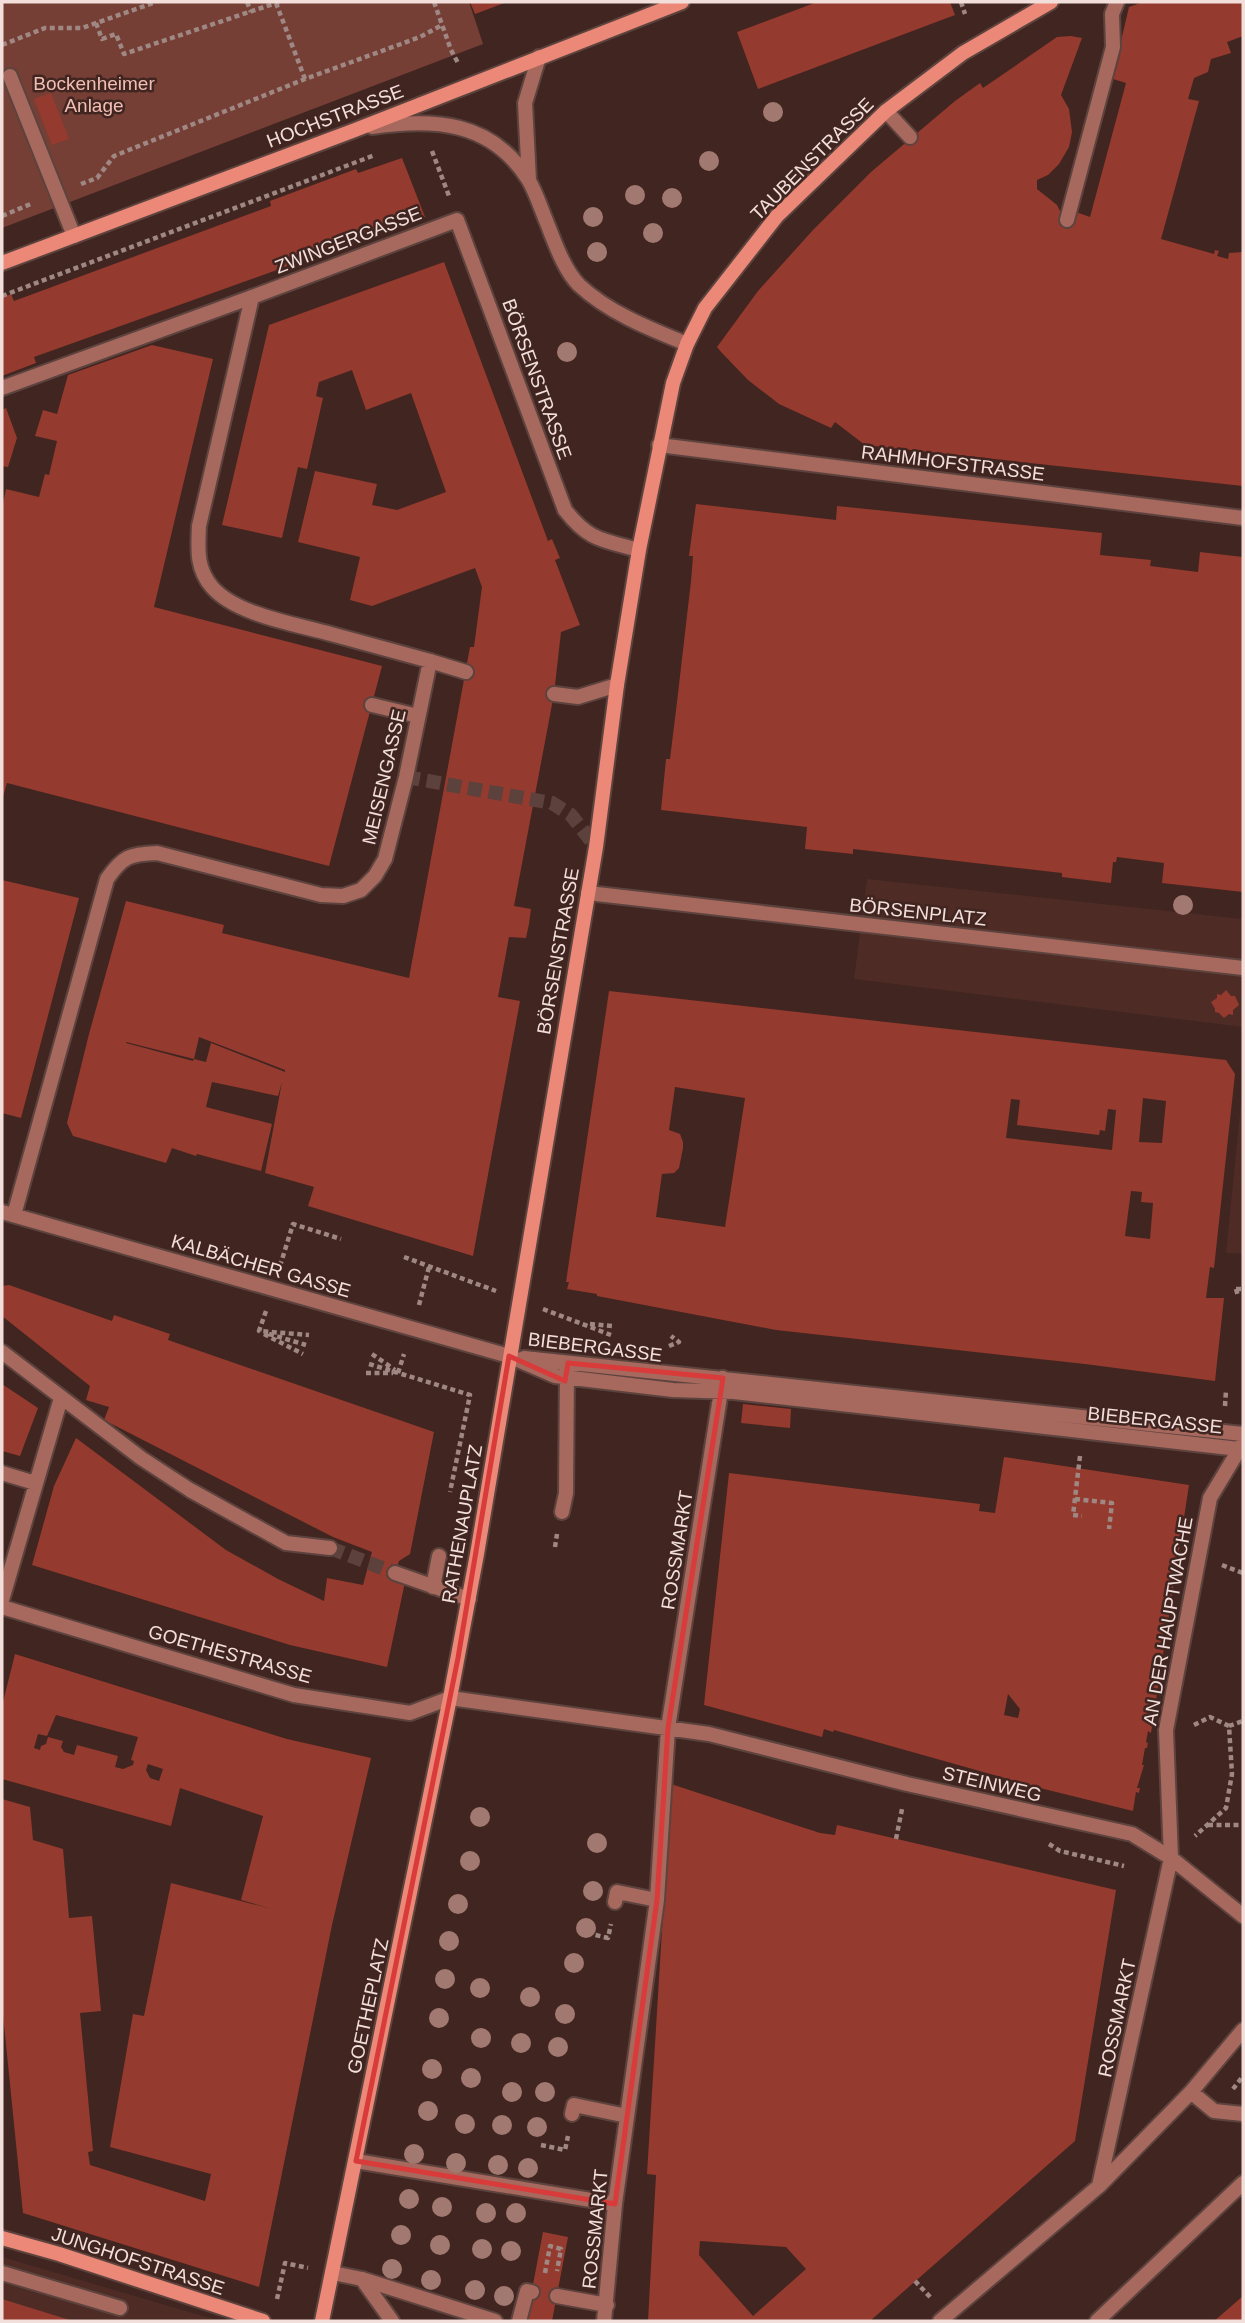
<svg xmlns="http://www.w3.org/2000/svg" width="1245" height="2323" viewBox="0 0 1245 2323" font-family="Arial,sans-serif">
  <rect width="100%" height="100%" fill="#412520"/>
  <path fill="#4e2b25" d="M867,879L1243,919V1027L854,979Z
    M1243,1083V1254L1226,1253Z
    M2,2257L220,2321H2Z"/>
  <path fill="#763f36" d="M2,2H469L483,44L2,228Z"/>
  <path fill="#953a2e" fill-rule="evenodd" d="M470,2H507L475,14Z
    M817,2H950L955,15L758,89L737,32Z
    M1143,2H1243V36L1227,42L1231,53L1211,59L1208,72L1194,78L1188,99L1199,101L1161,239L1214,254L1215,250L1219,251L1217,256L1228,259L1229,253L1243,252V486L865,445L835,422L831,428L779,404L748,380L722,353L717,347L758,291L813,230L871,172L955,101L980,83L983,88L1057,37L1071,36L1082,38L1061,95L1069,109L1072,132L1069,147L1059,164L1048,175L1037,180V189L1057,205L1064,219L1076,212L1090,217L1126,83L1113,79L1119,58H1117L1129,7Z
    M51,93L69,139L52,145L34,99Z
    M402,158L425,217L34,357L36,363L2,376V298L11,294L14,301L271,206L270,201L356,169L358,173Z
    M444,262L548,541L552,539L560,558L555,560L580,625L561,632L554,694L514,906L531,909L529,924L526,938L509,937L498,997L520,1001L473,1256L308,1206L314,1187L265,1173L282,1082L278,1096L212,1082L206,1107L272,1124L261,1171L197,1154L196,1156L172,1148L166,1163L73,1136L67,1123L89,1034L126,901L224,925L222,933L409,978L470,647H474L482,587L475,568L372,606L350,600L360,557L298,542L315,471L377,484L372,505L397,510L446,492L411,393L366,410L352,370L319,382L316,396L323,398L307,469L298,467L282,538L222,525L269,325ZM199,1037L285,1070V1072L211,1043L206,1062L194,1059ZM126,1042L194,1059L193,1061L126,1043Z
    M152,345L213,359L154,607L382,666L329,866L7,783L2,800V508L6,489L39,497L45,474L49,475L57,441L35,436L43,410L57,414L68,375Z
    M6,408L17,438L8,467L2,466V410Z
    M696,504L836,520L837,506L1102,533L1100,555L1151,560L1150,566L1198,572L1200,552L1243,557V892L1162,883L1164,863L1117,857L1116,862H1113L1111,883L1062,877V873L853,849V854L805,849L807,827L661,810L666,759H670L677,702L691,581L693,556H689Z
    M2,880L79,898L21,1118L2,1113Z
    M1226,990L1231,996H1235L1239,1005L1233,1010V1015L1229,1014L1224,1018L1219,1013L1215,1012V1009L1211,1002L1217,998V994L1221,995Z
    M609,991L1226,1060L1235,1074L1214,1268L1210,1267L1206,1298H1224L1215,1381L1085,1364L776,1330L597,1296V1294L567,1289L569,1282H566ZM675,1087L745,1098L725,1227L656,1217L662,1174L674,1173L679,1168L683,1148V1142L680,1134L669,1130ZM1143,1098L1166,1101L1162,1143L1139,1142ZM1011,1099L1020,1100L1017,1125L1099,1135L1100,1130L1105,1131L1108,1109L1116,1110L1112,1150L1006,1138ZM1131,1191L1142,1192L1141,1202L1153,1203L1150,1239L1125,1236Z
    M9,1285L112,1321L114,1315L170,1334L168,1340L434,1432L410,1554L399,1561L394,1576L405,1582L387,1667L290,1645L32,1565L54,1486L76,1438L226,1550L278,1579L324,1601L327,1578L363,1585L372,1552L333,1537L104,1420L109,1407L86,1400L90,1386L2,1316V1286Z
    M2,1384L38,1408L20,1456L2,1451Z
    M743,1404L791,1409L790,1428L741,1423Z
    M1004,1457L1189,1485L1151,1733L1148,1731L1146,1742L1148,1743L1147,1748H1145L1142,1765H1144L1137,1788H1140L1139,1793L1136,1792L1133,1811L1040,1788L834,1730L833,1732L824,1729L822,1737L704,1705L729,1473L980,1504L979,1511L995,1513ZM1008,1694L1020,1709L1018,1718L1004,1715Z
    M15,1654L287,1739L371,1758L332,1925L259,2287L23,2213L2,2005V1799L30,1807L33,1840L63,1849L69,1918L92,1916L101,2011L80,2013L93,2151L88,2152L90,2165L205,2201L211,2174L110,2147L133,2014L144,2016L171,1883L272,1909L241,1900L263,1816L180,1788L171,1826L2,1779V1706ZM56,1715L138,1737L131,1760L134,1761L133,1765L123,1769L115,1767L118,1756L77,1745L74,1755L64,1752L61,1747L63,1741L48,1737L46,1744L41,1746L40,1750L34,1748L38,1734L47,1736ZM148,1764L163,1769L159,1781L150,1778L146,1770Z
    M671,1784L820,1833L835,1835L837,1825L1116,1890L1075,2141L870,2321H648L656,2175L647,2174ZM700,2241L786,2247L806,2269L753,2316L699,2255Z
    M543,2232L568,2237L552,2321H526Z
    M1243,2296V2321H1214L1220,2316Z
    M2,2299L73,2321H2Z"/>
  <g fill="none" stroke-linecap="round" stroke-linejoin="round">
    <path stroke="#5c413c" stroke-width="14" stroke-dasharray="14 7" stroke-linecap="butt" d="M406,777L552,803L571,815L596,847
      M330,1548L395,1573"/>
    <defs>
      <path id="lane" d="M10,76L74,236
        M886,111L910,137
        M1067,220L1113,47L1112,14L1117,2
        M2,388L252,297
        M430,661L466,672
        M554,694L578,697L617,685
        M372,705L418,716
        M2,2273L120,2308"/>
      <path id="street" d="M372,127C434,118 491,121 528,179C536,192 541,209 547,223C555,243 564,270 579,285C609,313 650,329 687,344
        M529,180L525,103L539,57
        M659,445L1243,518
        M588,893L1243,968
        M2,1212L509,1356L555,1376L673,1390L734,1392L1239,1449
        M14,1215L107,879C123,856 130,854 157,853L321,895L343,896L361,890L375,876L385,859L406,777L430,661C397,652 364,643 331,634C296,624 236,615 212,587C196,569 198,548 199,526L252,297L457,220L565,510C589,541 603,540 639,550
        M2,1352L141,1458L190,1490L286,1543L330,1548
        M524,1358L1243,1434
        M2,1473L35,1483
        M562,1512L566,1493L567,1371
        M395,1573L469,1599
        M433,1587L439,1556
        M2,1600L61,1398
        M2,1607L294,1695L410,1713L450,1698L709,1734L907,1784L1132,1834L1171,1858L1243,1916
        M615,1902L617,1892L657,1900
        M1191,2092L1214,2111L1243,2114
        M572,2114L574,2105L627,2116
        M356,2161L615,2204
        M1099,2186L1171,1858L1166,1730L1210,1498L1243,1443
        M333,2273L362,2279L495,2321
        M362,2279L392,2321
        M557,2296L607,2305
        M519,2321L527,2291L532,2292
        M604,2321L615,2204L657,1900L668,1728L723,1378
        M940,2321L1099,2186L1191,2092L1243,2030
        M1097,2321L1243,2183"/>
      <path id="secondary" d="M2,263L355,130L682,2
        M2,2238L59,2254L263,2321
        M322,2321L450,1698L477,1554L596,847L617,685L639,550L673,383L687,344L705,308L777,216L886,111L963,53L1051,2"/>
    </defs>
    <use href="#lane" stroke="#5d433e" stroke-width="18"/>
    <use href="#street" stroke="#5d433e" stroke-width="18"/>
    <use href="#secondary" stroke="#5d433e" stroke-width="18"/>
    <path stroke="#9f8883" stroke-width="4.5" stroke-dasharray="5 3.5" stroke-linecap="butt" d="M247,2L251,12
      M434,2L451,50L458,63
      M961,2L965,14
      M276,3L305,79
      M96,23L102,39L116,34L124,54L279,2
      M2,45L45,28H82L156,2
      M432,151L449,196
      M81,184L97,178L114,156L305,79L420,37L442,25
      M2,216L33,203
      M2,296L375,155
      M404,1257L496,1291
      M280,1266L293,1224L341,1239
      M1236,1289L1238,1296
      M1236,1289H1243
      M419,1305L429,1267
      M543,1309L611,1335
      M266,1311L259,1331L309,1335
      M590,1324L613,1326
      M264,1334L303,1354
      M269,1334L306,1345
      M669,1346L679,1342L671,1336
      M372,1354L395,1370
      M369,1364L470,1395L450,1492
      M366,1373H393
      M398,1373L404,1354
      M1225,1406L1226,1390
      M1080,1456L1073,1515L1082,1516
      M1075,1499L1112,1503L1109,1529
      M555,1547L557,1534
      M1222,1565L1243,1573
      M1194,1725L1210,1717L1229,1726L1232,1774L1226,1808L1195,1836
      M1229,1726L1243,1721
      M1208,1825H1243
      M896,1839L902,1809
      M1049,1844L1060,1851L1124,1866
      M579,1931L608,1938L611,1924
      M1233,2089L1243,2076
      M541,2145L565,2150L568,2136
      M545,2273L550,2246L561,2249L557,2271
      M915,2281L931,2298
      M277,2299L285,2263L308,2268"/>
    <use href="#lane" stroke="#a7685e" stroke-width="14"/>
    <use href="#street" stroke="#a7685e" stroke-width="14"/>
    <use href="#secondary" stroke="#ec8877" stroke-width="14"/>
  </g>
  <g fill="#a27971">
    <circle cx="773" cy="112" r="10"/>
    <circle cx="709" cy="161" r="10"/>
    <circle cx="635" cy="195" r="10"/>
    <circle cx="672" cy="198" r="10"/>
    <circle cx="593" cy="217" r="10"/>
    <circle cx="653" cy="233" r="10"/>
    <circle cx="597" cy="252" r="10"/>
    <circle cx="567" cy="352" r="10"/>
    <circle cx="1183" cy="905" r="10"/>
    <circle cx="480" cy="1817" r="10"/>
    <circle cx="597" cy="1843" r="10"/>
    <circle cx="470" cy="1861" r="10"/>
    <circle cx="593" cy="1891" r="10"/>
    <circle cx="458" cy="1904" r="10"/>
    <circle cx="586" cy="1928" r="10"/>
    <circle cx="449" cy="1941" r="10"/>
    <circle cx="574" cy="1963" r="10"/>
    <circle cx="445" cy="1979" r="10"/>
    <circle cx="480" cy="1988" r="10"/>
    <circle cx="530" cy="1997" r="10"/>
    <circle cx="565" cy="2014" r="10"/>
    <circle cx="439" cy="2018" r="10"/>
    <circle cx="481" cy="2038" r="10"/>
    <circle cx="521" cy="2043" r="10"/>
    <circle cx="558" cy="2047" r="10"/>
    <circle cx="432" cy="2069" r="10"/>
    <circle cx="471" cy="2078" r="10"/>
    <circle cx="512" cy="2092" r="10"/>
    <circle cx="545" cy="2092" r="10"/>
    <circle cx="428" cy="2111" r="10"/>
    <circle cx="465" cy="2124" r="10"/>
    <circle cx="502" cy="2125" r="10"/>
    <circle cx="537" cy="2127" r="10"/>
    <circle cx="414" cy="2154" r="10"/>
    <circle cx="456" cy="2163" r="10"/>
    <circle cx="498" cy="2165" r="10"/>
    <circle cx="528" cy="2168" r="10"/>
    <circle cx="409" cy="2199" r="10"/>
    <circle cx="442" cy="2207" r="10"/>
    <circle cx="486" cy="2213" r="10"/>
    <circle cx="516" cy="2213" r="10"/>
    <circle cx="401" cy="2235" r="10"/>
    <circle cx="440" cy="2245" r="10"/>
    <circle cx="482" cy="2249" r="10"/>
    <circle cx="511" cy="2251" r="10"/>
    <circle cx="392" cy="2269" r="10"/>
    <circle cx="431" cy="2280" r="10"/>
    <circle cx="475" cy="2290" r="10"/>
    <circle cx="504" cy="2296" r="10"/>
  </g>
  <path fill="none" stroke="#d93a3a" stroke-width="5" stroke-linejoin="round" d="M509,1356L565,1381L568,1363L723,1378L668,1728L657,1900L615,2204L356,2161L458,1658Z"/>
  <g text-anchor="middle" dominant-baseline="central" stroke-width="5" stroke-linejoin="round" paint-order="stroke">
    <g font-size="19" fill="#f2beb4" stroke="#412520">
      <text x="94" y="83">Bockenheimer<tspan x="94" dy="22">Anlage</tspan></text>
    </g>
    <g font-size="19" fill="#f2dfdb" stroke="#412520">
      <text transform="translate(335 116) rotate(-21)">HOCHSTRASSE</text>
      <text transform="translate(812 159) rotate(-45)">TAUBENSTRASSE</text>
      <text transform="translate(348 240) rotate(-21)">ZWINGERGASSE</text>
      <text transform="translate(537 379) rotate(70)">BÖRSENSTRASSE</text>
      <text transform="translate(953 463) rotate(7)">RAHMHOFSTRASSE</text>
      <text transform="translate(384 777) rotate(-77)">MEISENGASSE</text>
      <text transform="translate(918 912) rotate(6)">BÖRSENPLATZ</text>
      <text transform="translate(558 951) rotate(-80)">BÖRSENSTRASSE</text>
      <text transform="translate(261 1266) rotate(16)">KALBÄCHER GASSE</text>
      <text transform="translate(595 1347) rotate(7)">BIEBERGASSE</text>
      <text transform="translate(1155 1420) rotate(6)">BIEBERGASSE</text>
      <text transform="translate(462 1524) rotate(-80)">RATHENAUPLATZ</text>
      <text transform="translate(677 1550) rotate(-81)">ROSSMARKT</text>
      <text transform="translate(1168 1621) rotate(-80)">AN DER HAUPTWACHE</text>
      <text transform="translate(230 1654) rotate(16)">GOETHESTRASSE</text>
      <text transform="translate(992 1784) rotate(13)">STEINWEG</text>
      <text transform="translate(368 2006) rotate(-78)">GOETHEPLATZ</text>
      <text transform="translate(1117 2018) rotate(-78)">ROSSMARKT</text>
      <text transform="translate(595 2229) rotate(-84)">ROSSMARKT</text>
      <text transform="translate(138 2261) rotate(18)">JUNGHOFSTRASSE</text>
    </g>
  </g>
  <rect width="1245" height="2323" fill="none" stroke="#f2dfdb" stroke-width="7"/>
</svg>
